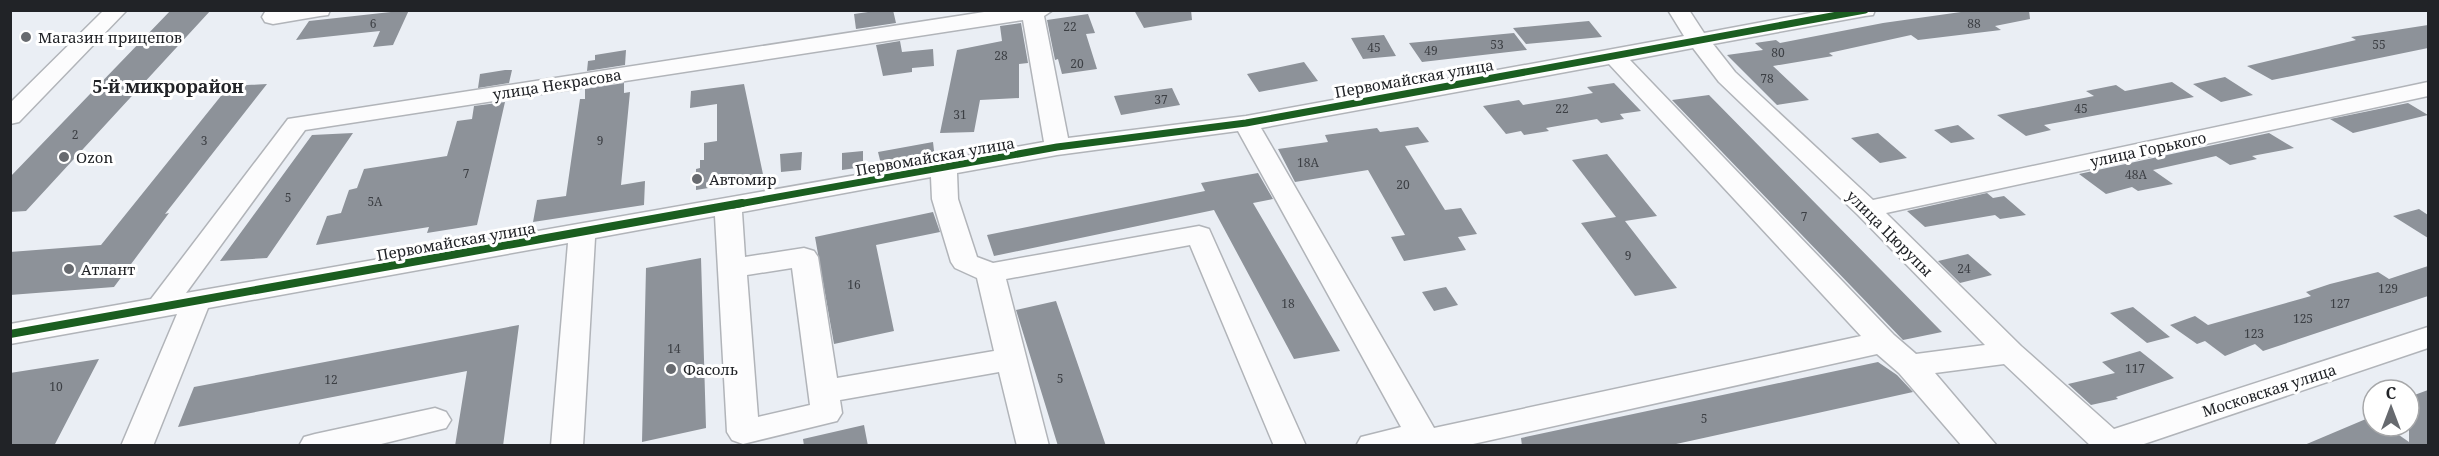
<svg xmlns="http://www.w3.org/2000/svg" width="2439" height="456" viewBox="0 0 2439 456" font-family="'Noto Serif',serif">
  <rect width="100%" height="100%" fill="#eaeef4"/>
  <path fill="#8d9299" d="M171,10H211L26,211L10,212V177Z
    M409,10L393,45L373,47L380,31L296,40L309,21Z
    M882,10H893L896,23L856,29L854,14Z
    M1134,10H1191L1192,20L1144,28Z
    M1975,10H2029L2030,19L1995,26L2001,30L1918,40L1911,35L1829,53L1833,56L1773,66L1809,100L1777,105L1727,55L1763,50L1755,43L1776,40L1780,43L1883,23Z
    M1088,14L1095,33L1086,34L1097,69L1062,74L1058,59L1055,60L1047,20Z
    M1589,21L1602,37L1526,44L1513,28Z
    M1021,23L1028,63L1019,64V98L980,100L974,132L940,133L957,50L1002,41L1000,26Z
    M2428,25V48L2272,80L2247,66L2356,40L2351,37Z
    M1514,33L1527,50L1422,62L1409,43Z
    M1384,35L1396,56L1363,59L1351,38Z
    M900,41L902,52L933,49L934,66L912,68V72L883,76L876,45Z
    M626,50L625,65L587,71L588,61L595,60V55Z
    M1304,62L1318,81L1259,92L1247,74Z
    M505,70H512L509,83L478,88L480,74Z
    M2225,77L2253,95L2221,102L2193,84Z
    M2172,82L2194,97L2044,125L2051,130L2026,136L1997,115L2094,96L2086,91L2116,85L2125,91Z
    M624,83V93L630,92L621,185L645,181L644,205L533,222L537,200L566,196L580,99H585V89Z
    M1614,83L1641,111L1620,114L1624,119L1601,123L1597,119L1546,128L1549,131L1524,135L1521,131L1506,134L1483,106L1519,100L1523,105L1571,97L1593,93L1587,87Z
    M267,84L165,214L169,213L114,287L10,295V252L101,245L229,86Z
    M744,84L764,179L696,190V169L700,168V160H704V143L717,141V104L690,108L691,91Z
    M1172,88L1180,105L1121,115L1114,96Z
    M1709,95L1942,332L1903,340L1672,100Z
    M505,102L477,225L427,233L429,227L316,245L327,216L341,213L349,190L357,188L364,169L447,156L457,121L472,119L474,106Z
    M2408,103L2428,115L2353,133L2330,119Z
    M1958,125L1975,139L1951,143L1934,130Z
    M1418,127L1429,142L1405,146L1445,210L1461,208L1477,234L1458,237L1466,250L1404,261L1391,237L1405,235L1368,170L1295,182L1278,149L1328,142L1325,135L1377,128L1380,132Z
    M353,133L267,258L220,261L312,135Z
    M1878,133L1907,158L1880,163L1851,138Z
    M2269,133L2294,148L2252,156L2257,159L2230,165L2216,156L2153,170L2173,184L2138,191L2132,187L2106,194L2079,174Z
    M933,142L935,159L882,168L878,152Z
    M863,151V167L842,170V153Z
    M802,152L801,170L781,172L780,154Z
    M1607,154L1657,216L1625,221L1677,288L1635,296L1581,223L1616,217L1572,160Z
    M1258,173L1273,199L1253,203L1340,351L1294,359L1214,210L994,256L987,235L1205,191L1201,183Z
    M1987,193L1993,198L2004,196L2026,215L2000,219L1995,215L1925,227L1907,211Z
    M2419,209L2428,215V238L2393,216Z
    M933,212L940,232L876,245L894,331L834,344L815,237Z
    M1968,254L1992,275L1960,283L1938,261Z
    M701,258L706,428L642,442L646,268Z
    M2428,266V296L2263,351L2255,344L2225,356L2205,341L2197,344L2170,325L2195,316L2208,325L2311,296L2306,292L2330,284L2378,272L2389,279Z
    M1446,287L1458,305L1434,311L1422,292Z
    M1056,301L1106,446H1058L1016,310Z
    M2133,307L2170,337L2147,343L2110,313Z
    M519,325L503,446H455L467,371L178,427L194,387Z
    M2140,351L2174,378L2116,397L2118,399L2091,405L2068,384L2115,373L2102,362Z
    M99,359L54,446H10V373Z
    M1878,362L1897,375L1913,392L1667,446H1522L1521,438Z
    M2428,390V446H2302L2373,416V426H2386L2409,442V397Z
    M864,425L868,446H804L803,439Z"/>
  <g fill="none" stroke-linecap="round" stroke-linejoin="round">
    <defs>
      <path id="minor" d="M104,10H127L19,122L10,124V103Z
        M273,10H330L328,15L320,16L273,24L265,22L262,17L265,12Z
        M997,10H1053L1044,16L1068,138L1246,116L1684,36L1668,10H1689L1704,33L1826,10H1875L1873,15L1865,16L1713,44L1735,72L1873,200L2428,82V96L1886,213L2021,346L2114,429L2428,327V348L2138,446H2091L2004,364L1935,373L1997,446H1962L1899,373L1877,354L1464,446H1356L1361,437L1401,427L1238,131L1057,155L957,173L958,199L977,257L993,263L1199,226L1209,229L1306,446H1274L1190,245L1006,279L1049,446H1017L999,372L840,400L842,413L837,421L743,444L732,440L727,432L715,216L595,238L583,446H551L568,243L208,308L153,446H121L177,314L10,344V324L151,299L288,119ZM1023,20L1044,142L186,293L305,130ZM1693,48L1719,82L1858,215L1985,345L1916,354L1894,335L1630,60ZM1609,64L1861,336L1434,428L1261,128ZM931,177L932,199L951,262L955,268L977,278L994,351L837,378L818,257L814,251L804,248L745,257L742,212ZM792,268L810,405L758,417L747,275Z
        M435,408L446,412L451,420L446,428L373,446H299L304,437L315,434Z"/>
    </defs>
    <use href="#minor" stroke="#b1b4b9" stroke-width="3"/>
    <use href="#minor" fill="#fcfcfd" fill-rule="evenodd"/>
    <defs>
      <path id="cycleway-far1" d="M733,205L1057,147L1246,123L1865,10"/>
      <path id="cycleway" d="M10,334L742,203"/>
    </defs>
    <use href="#cycleway-far1" stroke="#fff" stroke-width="10"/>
    <use href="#cycleway" stroke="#fff" stroke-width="12"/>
    <use href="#cycleway-far1" stroke="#1b5e20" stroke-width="7"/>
    <use href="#cycleway" stroke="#1b5e20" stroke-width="8"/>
  </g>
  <g fill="#676a6f" stroke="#fff" stroke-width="2">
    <circle cx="26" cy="37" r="6"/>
    <circle cx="64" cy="157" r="6"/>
    <circle cx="697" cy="179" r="6"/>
    <circle cx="69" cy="269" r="6"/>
    <circle cx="671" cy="369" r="6"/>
  </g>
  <g text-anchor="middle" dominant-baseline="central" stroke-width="6" stroke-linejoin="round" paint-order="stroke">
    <g font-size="12" fill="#3c3f44">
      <text x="373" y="23">6</text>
      <text x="1974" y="23">88</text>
      <text x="1070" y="26">22</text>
      <text x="1497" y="44">53</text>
      <text x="2379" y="44">55</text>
      <text x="1374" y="47">45</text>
      <text x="1431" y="50">49</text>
      <text x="1778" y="52">80</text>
      <text x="1001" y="55">28</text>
      <text x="1077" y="63">20</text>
      <text x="1767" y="78">78</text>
      <text x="1161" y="99">37</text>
      <text x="1562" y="108">22</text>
      <text x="2081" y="108">45</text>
      <text x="960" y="114">31</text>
      <text x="75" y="134">2</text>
      <text x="204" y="140">3</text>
      <text x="600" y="140">9</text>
      <text x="1308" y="162">18А</text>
      <text x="466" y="173">7</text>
      <text x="2136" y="174">48А</text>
      <text x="1403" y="184">20</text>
      <text x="288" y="197">5</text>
      <text x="375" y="201">5А</text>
      <text x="1804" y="216">7</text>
      <text x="1628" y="255">9</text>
      <text x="1964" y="268">24</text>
      <text x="854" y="284">16</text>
      <text x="2388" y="288">129</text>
      <text x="1288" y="303">18</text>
      <text x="2340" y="303">127</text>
      <text x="2303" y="318">125</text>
      <text x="2254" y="333">123</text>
      <text x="674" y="348">14</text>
      <text x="2135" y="368">117</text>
      <text x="1060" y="378">5</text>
      <text x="331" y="379">12</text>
      <text x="56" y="386">10</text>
      <text x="1704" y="418">5</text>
    </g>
    <g font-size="15" fill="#212327" stroke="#fff" text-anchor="start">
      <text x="38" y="37">Магазин прицепов</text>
      <text x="76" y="157">Ozon</text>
      <text x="709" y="179">Автомир</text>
      <text x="81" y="269">Атлант</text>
      <text x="683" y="369">Фасоль</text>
    </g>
    <g font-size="15" fill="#212327" stroke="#fff">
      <text transform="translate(1414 78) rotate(-10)">Первомайская улица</text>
      <text transform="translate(557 84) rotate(-9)">улица Некрасова</text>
      <text transform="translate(2148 149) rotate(-12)">улица Горького</text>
      <text transform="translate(935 156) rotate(-10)">Первомайская улица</text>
      <text transform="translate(1890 233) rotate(45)">улица Цюрупы</text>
      <text transform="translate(456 241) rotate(-10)">Первомайская улица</text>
      <text transform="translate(2269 390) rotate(-18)">Московская улица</text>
    </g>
    <g font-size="18" font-weight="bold" fill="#212327" stroke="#fff">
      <text x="168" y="86">5-й микрорайон</text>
    </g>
  </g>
  <rect width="2439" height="456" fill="none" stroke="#212327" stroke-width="24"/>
  <g transform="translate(2391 408)"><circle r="28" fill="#ffffff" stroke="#a6a7a9" stroke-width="1.5"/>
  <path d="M0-4.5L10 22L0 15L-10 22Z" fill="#676a6f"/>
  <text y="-9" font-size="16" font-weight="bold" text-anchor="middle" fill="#212327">С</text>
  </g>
</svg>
